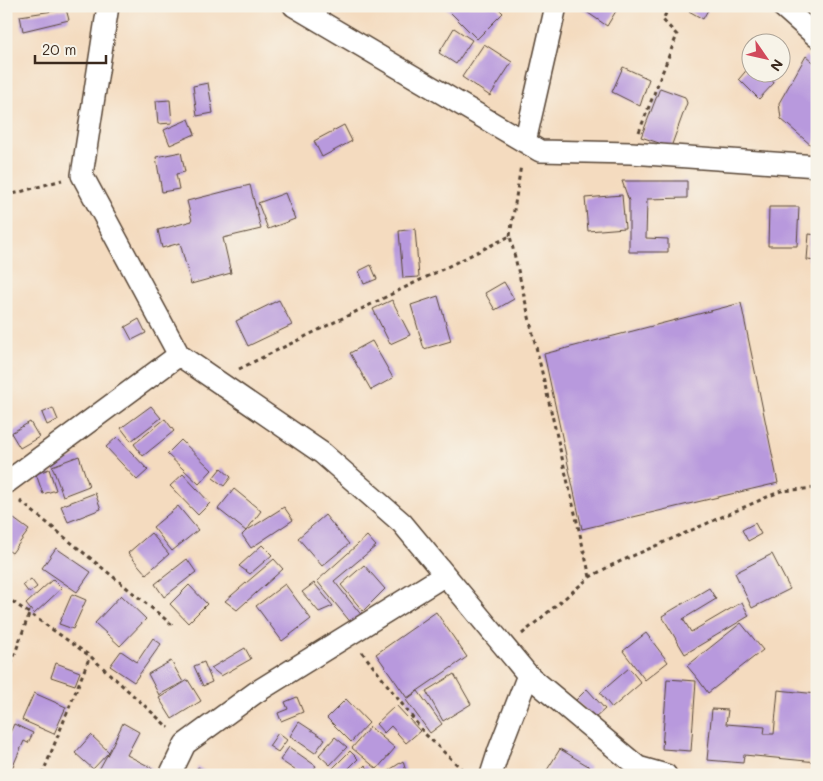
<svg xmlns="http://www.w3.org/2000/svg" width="823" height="781" viewBox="0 0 823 781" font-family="Mali,sans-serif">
  <rect width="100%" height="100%" fill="#f7f3e8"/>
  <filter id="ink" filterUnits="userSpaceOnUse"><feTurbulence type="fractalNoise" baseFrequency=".02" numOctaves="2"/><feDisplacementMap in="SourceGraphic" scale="10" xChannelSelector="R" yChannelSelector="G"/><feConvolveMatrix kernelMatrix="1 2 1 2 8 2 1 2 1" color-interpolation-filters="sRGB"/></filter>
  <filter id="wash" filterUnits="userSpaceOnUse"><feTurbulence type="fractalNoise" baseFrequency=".0096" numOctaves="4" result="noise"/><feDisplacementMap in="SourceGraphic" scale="20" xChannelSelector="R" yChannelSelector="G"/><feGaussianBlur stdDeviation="1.12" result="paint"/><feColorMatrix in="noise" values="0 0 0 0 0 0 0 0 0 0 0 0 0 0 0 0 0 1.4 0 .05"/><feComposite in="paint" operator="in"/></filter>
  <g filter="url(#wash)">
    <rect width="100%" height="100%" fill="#f4dbbf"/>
    <g id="blocks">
      <path fill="#b899dd" d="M444,6H496L503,13L477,39Z
        M578,6H619L607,26Z
        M680,6H710L703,19Z
        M66,9L69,20L23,31L20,16Z
        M454,28L472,40L456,64L439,53Z
        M484,44L512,62L490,96L462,77Z
        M806,56L817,65V140L812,146L781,119L779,103Z
        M750,66V72H765L774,83L759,99L739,79Z
        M623,67L649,79L640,106L612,92Z
        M208,83L213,113L197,116L193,86Z
        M660,88L685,97L687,103L671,147L641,137Z
        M170,100L172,123L158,124L156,101Z
        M189,119L195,134L170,145L164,130Z
        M344,125L352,141L322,157L314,141Z
        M181,152L185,172L176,174L179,189L162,192L156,157Z
        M622,181H687V198L647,199L646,238L668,239V252H629V201Z
        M250,185L261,229L223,238L231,273L191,284L180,243L162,248L158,230L192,221L187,201Z
        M285,193L295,219L268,229L258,203Z
        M622,195L625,228L588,231L585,198Z
        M769,207H799L797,246H768Z
        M415,229L419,277L403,278L399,231Z
        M809,234L817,235V261L807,260Z
        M371,265L377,279L364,284L359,271Z
        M504,282L514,299L495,310L485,293Z
        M438,296L451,341L424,349L411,305Z
        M279,300L292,325L248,346L236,321Z
        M392,300L410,335L390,344L373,309Z
        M741,303L778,483L582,529L544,354Z
        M139,319L146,333L132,340L125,327Z
        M372,341L393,378L371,390L350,353Z
        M151,406L161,418L131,441L121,428Z
        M53,408L58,420L47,425L42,413Z
        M165,419L174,431L143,456L134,444Z
        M30,422L39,437L20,448L11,433Z
        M117,437L148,470L137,480L106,447Z
        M181,440L212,470L199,484L167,454Z
        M79,456L89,486L63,496L52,466Z
        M221,468L231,477L224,486L213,478Z
        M49,469L56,490L43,494L36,474Z
        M183,474L210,503L198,515L170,486Z
        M234,489L261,511L246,531L218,509Z
        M95,493L101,509L68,522L61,506Z
        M178,506L198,530L172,551L153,527Z
        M284,507L293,520L251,548L242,535L246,531Z
        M6,513L29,530L12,553L6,549Z
        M325,515L349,544L322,566L298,538Z
        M755,523L761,534L748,541L742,530Z
        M151,533L169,554L146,574L128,553Z
        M367,536L376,546L334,581L363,617L352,624L317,581Z
        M262,545L272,555L250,574L239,566Z
        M56,548L91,572L77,592L42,568Z
        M772,554L790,589L752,608L735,573Z
        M187,559L196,572L164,597L155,584Z
        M274,559L283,569L237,610L225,601Z
        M364,565L385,589L363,611L341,585Z
        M31,579L37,587L29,593L23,585Z
        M53,579L62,588L34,614L26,604Z
        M314,583L333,606L319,612L302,592Z
        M285,584L311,619L282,641L256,606Z
        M189,585L207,604L188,623L170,604Z
        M709,588L716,599L683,619L691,632L742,602L749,616L685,654L662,616Z
        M72,594L86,600L73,629L59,624Z
        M121,595L146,619L120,646L95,623Z
        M436,612L467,657L407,698L376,654Z
        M741,623L763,650L708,693L698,679L687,666Z
        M646,633L668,662L645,680L623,651Z
        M153,638L161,644L134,682L110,666L121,651L137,662Z
        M245,648L251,659L221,676L211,668Z
        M171,661L183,682L159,695L148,674Z
        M204,662L212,682L203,686L194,666Z
        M56,663L80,672L75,685L51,677Z
        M629,668L641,683L612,708L600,693Z
        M454,674L471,704L443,721L426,691Z
        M667,679L696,681L691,751L662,749Z
        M188,680L201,701L172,719L159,698Z
        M587,689L605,709L594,719L576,700Z
        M778,690L817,694V762L744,755L743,763L707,760L712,709L728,710L726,724L765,727L764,734H774Z
        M418,691L442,724L430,733L406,700Z
        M34,693L66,707L54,734L22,720Z
        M297,697L303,712L281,721L278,713L288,709L285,702Z
        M346,699L369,723L351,742L327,718Z
        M396,705L420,731L406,743L391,726L384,733L376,724Z
        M299,722L325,739L315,753L290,736Z
        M123,723L139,732L127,755L152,768L149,775H96L110,750Z
        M14,724L33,733L28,743L24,741L9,775H6V741Z
        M370,727L395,748L377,769L352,748Z
        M278,733L287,740L278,752L269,746Z
        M91,735L109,752L93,769L75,753Z
        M335,737L347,747L330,765L319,755Z
        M289,747L316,766L310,775H302L280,760Z
        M560,749L590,767L585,775H544Z
        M350,751L358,759L342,775H326Z
        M403,761L407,775H382Z
        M365,765L374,775H355Z
        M198,767L211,775H193Z"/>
    </g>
  </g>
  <g filter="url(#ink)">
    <use href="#blocks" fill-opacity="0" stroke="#574536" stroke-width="1"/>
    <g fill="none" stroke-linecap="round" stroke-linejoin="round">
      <defs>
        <path id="minor" d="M294,6L540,151L631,153L817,166
          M782,6L817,37
          M525,142L556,6
          M179,355L322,453L402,523L528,675
          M6,483L179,355L82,175L108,6
          M170,775L185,744L255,693L445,575
          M491,775L499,750L528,675L638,767L666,775"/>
      </defs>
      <use href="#minor" stroke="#574536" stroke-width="24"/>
      <path stroke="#574536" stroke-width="3" stroke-dasharray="4 4" stroke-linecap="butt" d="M639,132L677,35L663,20L669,6
        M6,196L62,180
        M510,236L521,165
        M239,369L510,236L590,577
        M20,501L175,627
        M6,597L90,656L169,728
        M522,634L590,577L612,565L781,491L817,488
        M362,652L425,734L468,775
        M6,679L29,614
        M42,775L90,656"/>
      <use href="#minor" stroke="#fff" stroke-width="21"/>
    </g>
  </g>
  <rect width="823" height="781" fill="none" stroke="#f7f3e8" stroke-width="25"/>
  <g transform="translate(766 58) rotate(124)"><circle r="24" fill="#f7f3e8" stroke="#aca397"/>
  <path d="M0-4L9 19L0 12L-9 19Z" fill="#d1495b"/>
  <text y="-8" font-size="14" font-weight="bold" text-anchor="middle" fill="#3b2a1e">N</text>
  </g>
  <path d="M35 55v8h71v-8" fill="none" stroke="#3b2a1e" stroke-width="2.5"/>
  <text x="42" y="55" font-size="15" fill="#3b2a1e" stroke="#f7f3e8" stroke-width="4" paint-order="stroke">20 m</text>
</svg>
